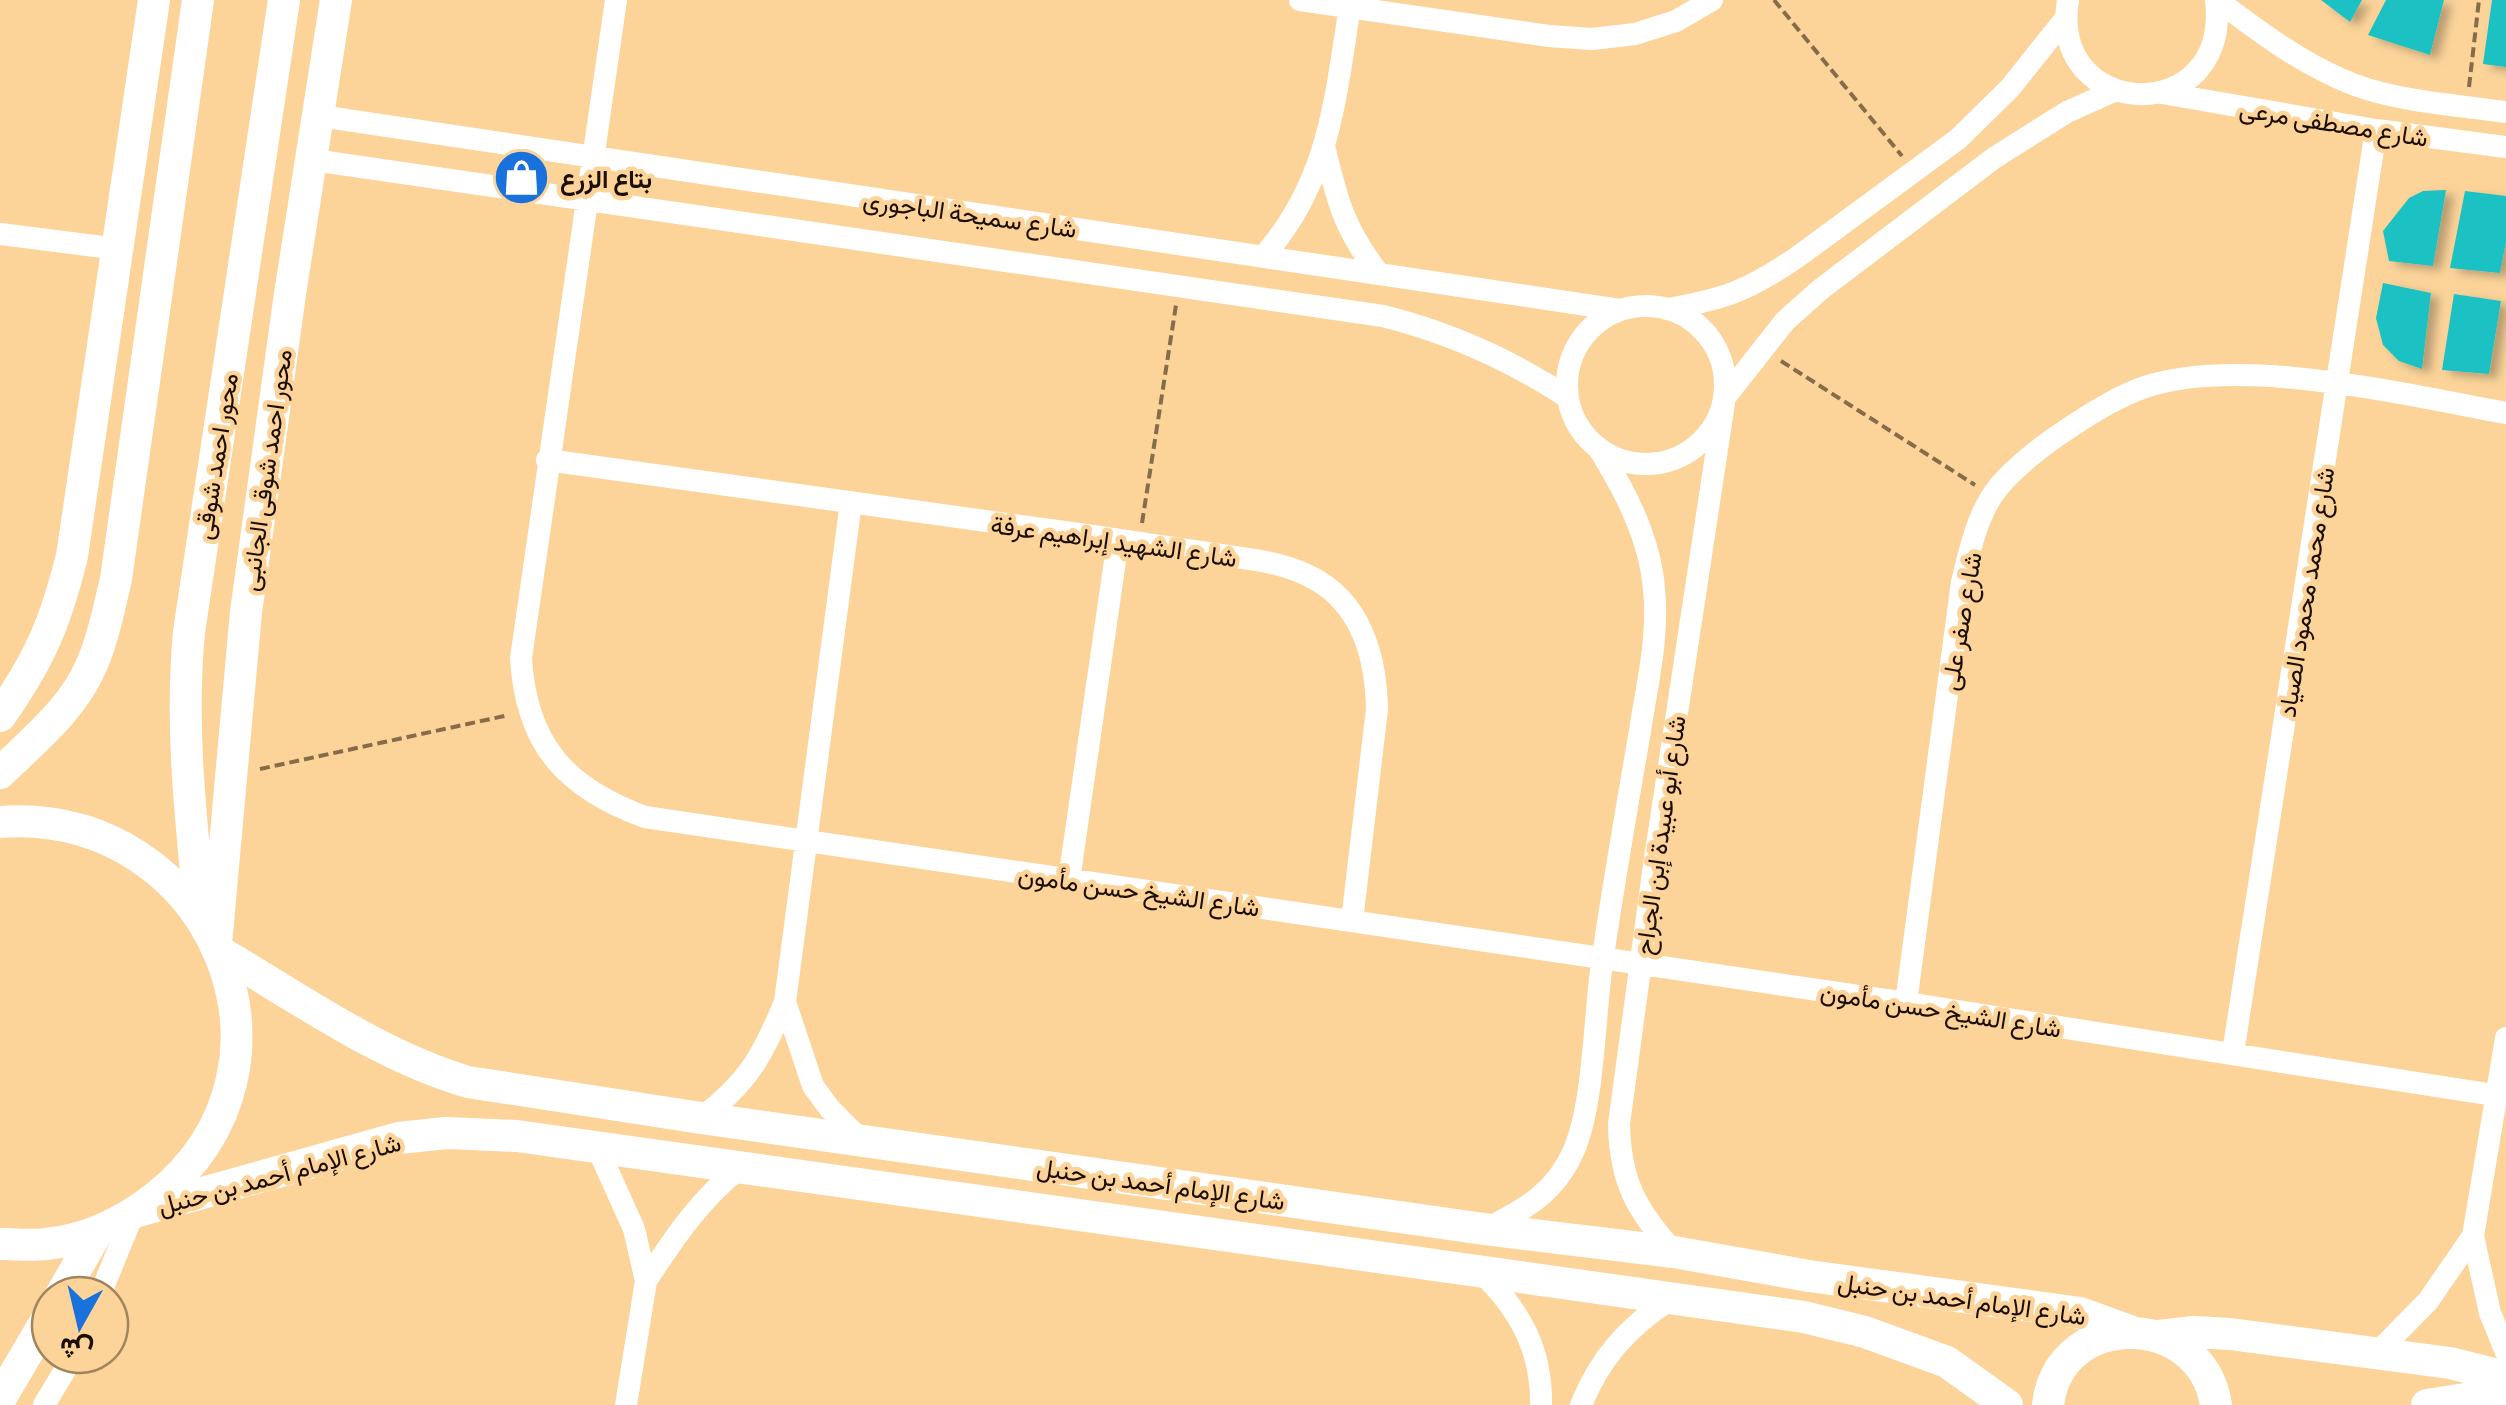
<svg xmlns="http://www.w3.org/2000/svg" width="2506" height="1405" viewBox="0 0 2506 1405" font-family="Commissioner,Vazirmatn,sans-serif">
  <defs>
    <filter id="shadow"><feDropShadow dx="8" dy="4.5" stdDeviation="5" flood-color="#0004"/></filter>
  </defs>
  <rect width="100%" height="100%" fill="#fcd49a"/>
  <path fill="#1cc1c3" filter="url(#shadow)" d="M2321,0H2362L2350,22Z
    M2386,0H2444L2430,55L2368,35Z
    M2492,0H2506V67L2483,64Z
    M2446,190L2433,266L2389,261L2383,231L2409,198L2423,191Z
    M2465,191L2506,196V242L2500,273L2450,268Z
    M2383,283L2431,293L2422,369L2399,361L2383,345L2376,318Z
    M2454,294L2501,301L2489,374L2442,370Z"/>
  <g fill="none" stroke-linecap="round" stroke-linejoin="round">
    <path stroke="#866c49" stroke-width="4" stroke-dasharray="10 5" stroke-linecap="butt" d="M1774,0L1902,156
      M2469,87L2479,0
      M1781,361L1975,485
      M1142,523L1176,305
      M260,769L509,715"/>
    <path stroke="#fff" stroke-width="22" d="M616,0L521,658C526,745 566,788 645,817L1906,1003L2506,1097
      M1300,0L1549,36L1592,39L1635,34L1676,21L1712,0
      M2068,0C2048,122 2231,129 2216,0
      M2217,0C2261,33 2303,65 2355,85C2402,102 2456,105 2506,112
      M2162,93L2376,130L2506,147
      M320,116L1620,310
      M1325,150C1338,204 1345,230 1379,274
      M313,160L1383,316C1451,333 1509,359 1567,397
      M0,234L118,249
      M1263,257C1331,179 1335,98 1351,0
      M1567 385a79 79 0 1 1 158 0a79 79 0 1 1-158 0Z
      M1667,309C1725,299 1747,291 1796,258L1958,139L2010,88L2065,19
      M1726,396L1785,321L1821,289L1994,158L2067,112L2114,91
      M547,460C725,484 902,509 1079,534C1124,541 1169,547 1214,554C1246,559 1280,561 1309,576C1361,601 1376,657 1377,709L1352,921
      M1069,880L1118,540
      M785,1002L813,1086L830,1109L860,1139
      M1906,1003L1962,582C1969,554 1976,520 1992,496C2008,471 2047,442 2072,426C2095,411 2119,396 2145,387C2242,355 2406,395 2506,413
      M2506,1038L2473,1236L2490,1313L2506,1352
      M2233,1053L2376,130
      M701,1118C748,1083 763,1055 785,1002L851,502
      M597,1147L634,1229L646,1281L626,1405
      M1486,1229C1526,1209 1556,1192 1574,1150C1595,1100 1594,1012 1603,956C1614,881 1627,806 1640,731C1647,684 1659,637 1654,589C1650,538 1625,491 1599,449
      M1674,1252C1636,1210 1620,1181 1619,1124L1654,865L1724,403
      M1483,1274C1521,1312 1542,1351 1541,1405
      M646,1281C674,1238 700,1199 741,1167
      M100,1295L133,1214
      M2377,1353L2428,1301L2473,1236
      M44,1405L74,1355
      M1581,1405C1600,1358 1627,1328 1669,1300"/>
    <path stroke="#fff" stroke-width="32" d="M0,716C40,659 55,624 72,556L154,0
      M0,773C34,740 74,708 92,664C104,636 109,608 116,579L198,0
      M0,822C212,807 322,1066 156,1197C124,1222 86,1240 46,1244C31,1246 15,1244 0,1244
      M200,914C191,819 180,727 189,632L284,0
      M216,944L246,612L290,294L336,0
      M220,952C299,998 379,1056 468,1082L701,1118L1484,1229L1674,1252L1809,1276L2080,1313L2130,1331
      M138,1211L399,1138L446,1133L517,1136L1804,1317L1865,1332L1947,1362L2007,1405
      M61,1295L97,1232
      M2159,1336L2194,1332L2230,1334L2450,1363L2506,1377
      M0,1399L50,1314
      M2048,1405C2059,1308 2202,1310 2216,1405
      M2427,1405L2484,1396L2506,1389"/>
  </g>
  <defs>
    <symbol id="shop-disc" viewBox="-11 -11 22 22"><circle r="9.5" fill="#1971db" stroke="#fcd49a"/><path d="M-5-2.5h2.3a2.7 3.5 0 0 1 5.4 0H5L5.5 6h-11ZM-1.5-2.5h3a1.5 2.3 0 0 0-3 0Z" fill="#fff"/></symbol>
  </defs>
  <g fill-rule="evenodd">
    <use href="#shop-disc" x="490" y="146" width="63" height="63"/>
  </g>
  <g text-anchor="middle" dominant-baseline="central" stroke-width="9" stroke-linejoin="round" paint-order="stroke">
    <g font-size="25" fill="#1b0d00" stroke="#fcd49a">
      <text transform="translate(2334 122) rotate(9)">شارع مصطفى مرعى</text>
      <text transform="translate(970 213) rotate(8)">شارع سميحة الباجورى</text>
      <text transform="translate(215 456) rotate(-81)">محور احمد شوقى</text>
      <text transform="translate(265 470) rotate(-82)">محور احمد شوقى الجانبى</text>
      <text transform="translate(1114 540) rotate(8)">شارع الشهيد إبراهيم عرفة</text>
      <text transform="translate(2305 592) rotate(-81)">شارع محمد محمود الصياد</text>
      <text transform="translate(1960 621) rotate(-80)">شارع صفر على</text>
      <text transform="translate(1659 835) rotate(-82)">شارع أبو عبيدة إبن الجراح</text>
      <text transform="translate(1139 890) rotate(8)">شارع الشيخ حسن مأمون</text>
      <text transform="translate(1941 1009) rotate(9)">شارع الشيخ حسن مأمون</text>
      <text transform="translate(279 1173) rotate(-15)">شارع الإمام أحمد بن حنبل</text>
      <text transform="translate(1161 1183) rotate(8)">شارع الإمام أحمد بن حنبل</text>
      <text transform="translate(1962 1298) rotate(8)">شارع الإمام أحمد بن حنبل</text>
    </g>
    <g font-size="25" font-weight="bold" fill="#1b0d00" stroke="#fcd49a" text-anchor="start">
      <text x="560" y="178">بتاع الزرع</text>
    </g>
  </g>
  <g transform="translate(80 1325) rotate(188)"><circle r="48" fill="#fcd49a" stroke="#a2845c" stroke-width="2.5"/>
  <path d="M0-8L18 38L0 25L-18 38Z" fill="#1971db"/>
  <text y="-15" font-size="28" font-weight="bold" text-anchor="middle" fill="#1b0d00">ش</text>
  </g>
</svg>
